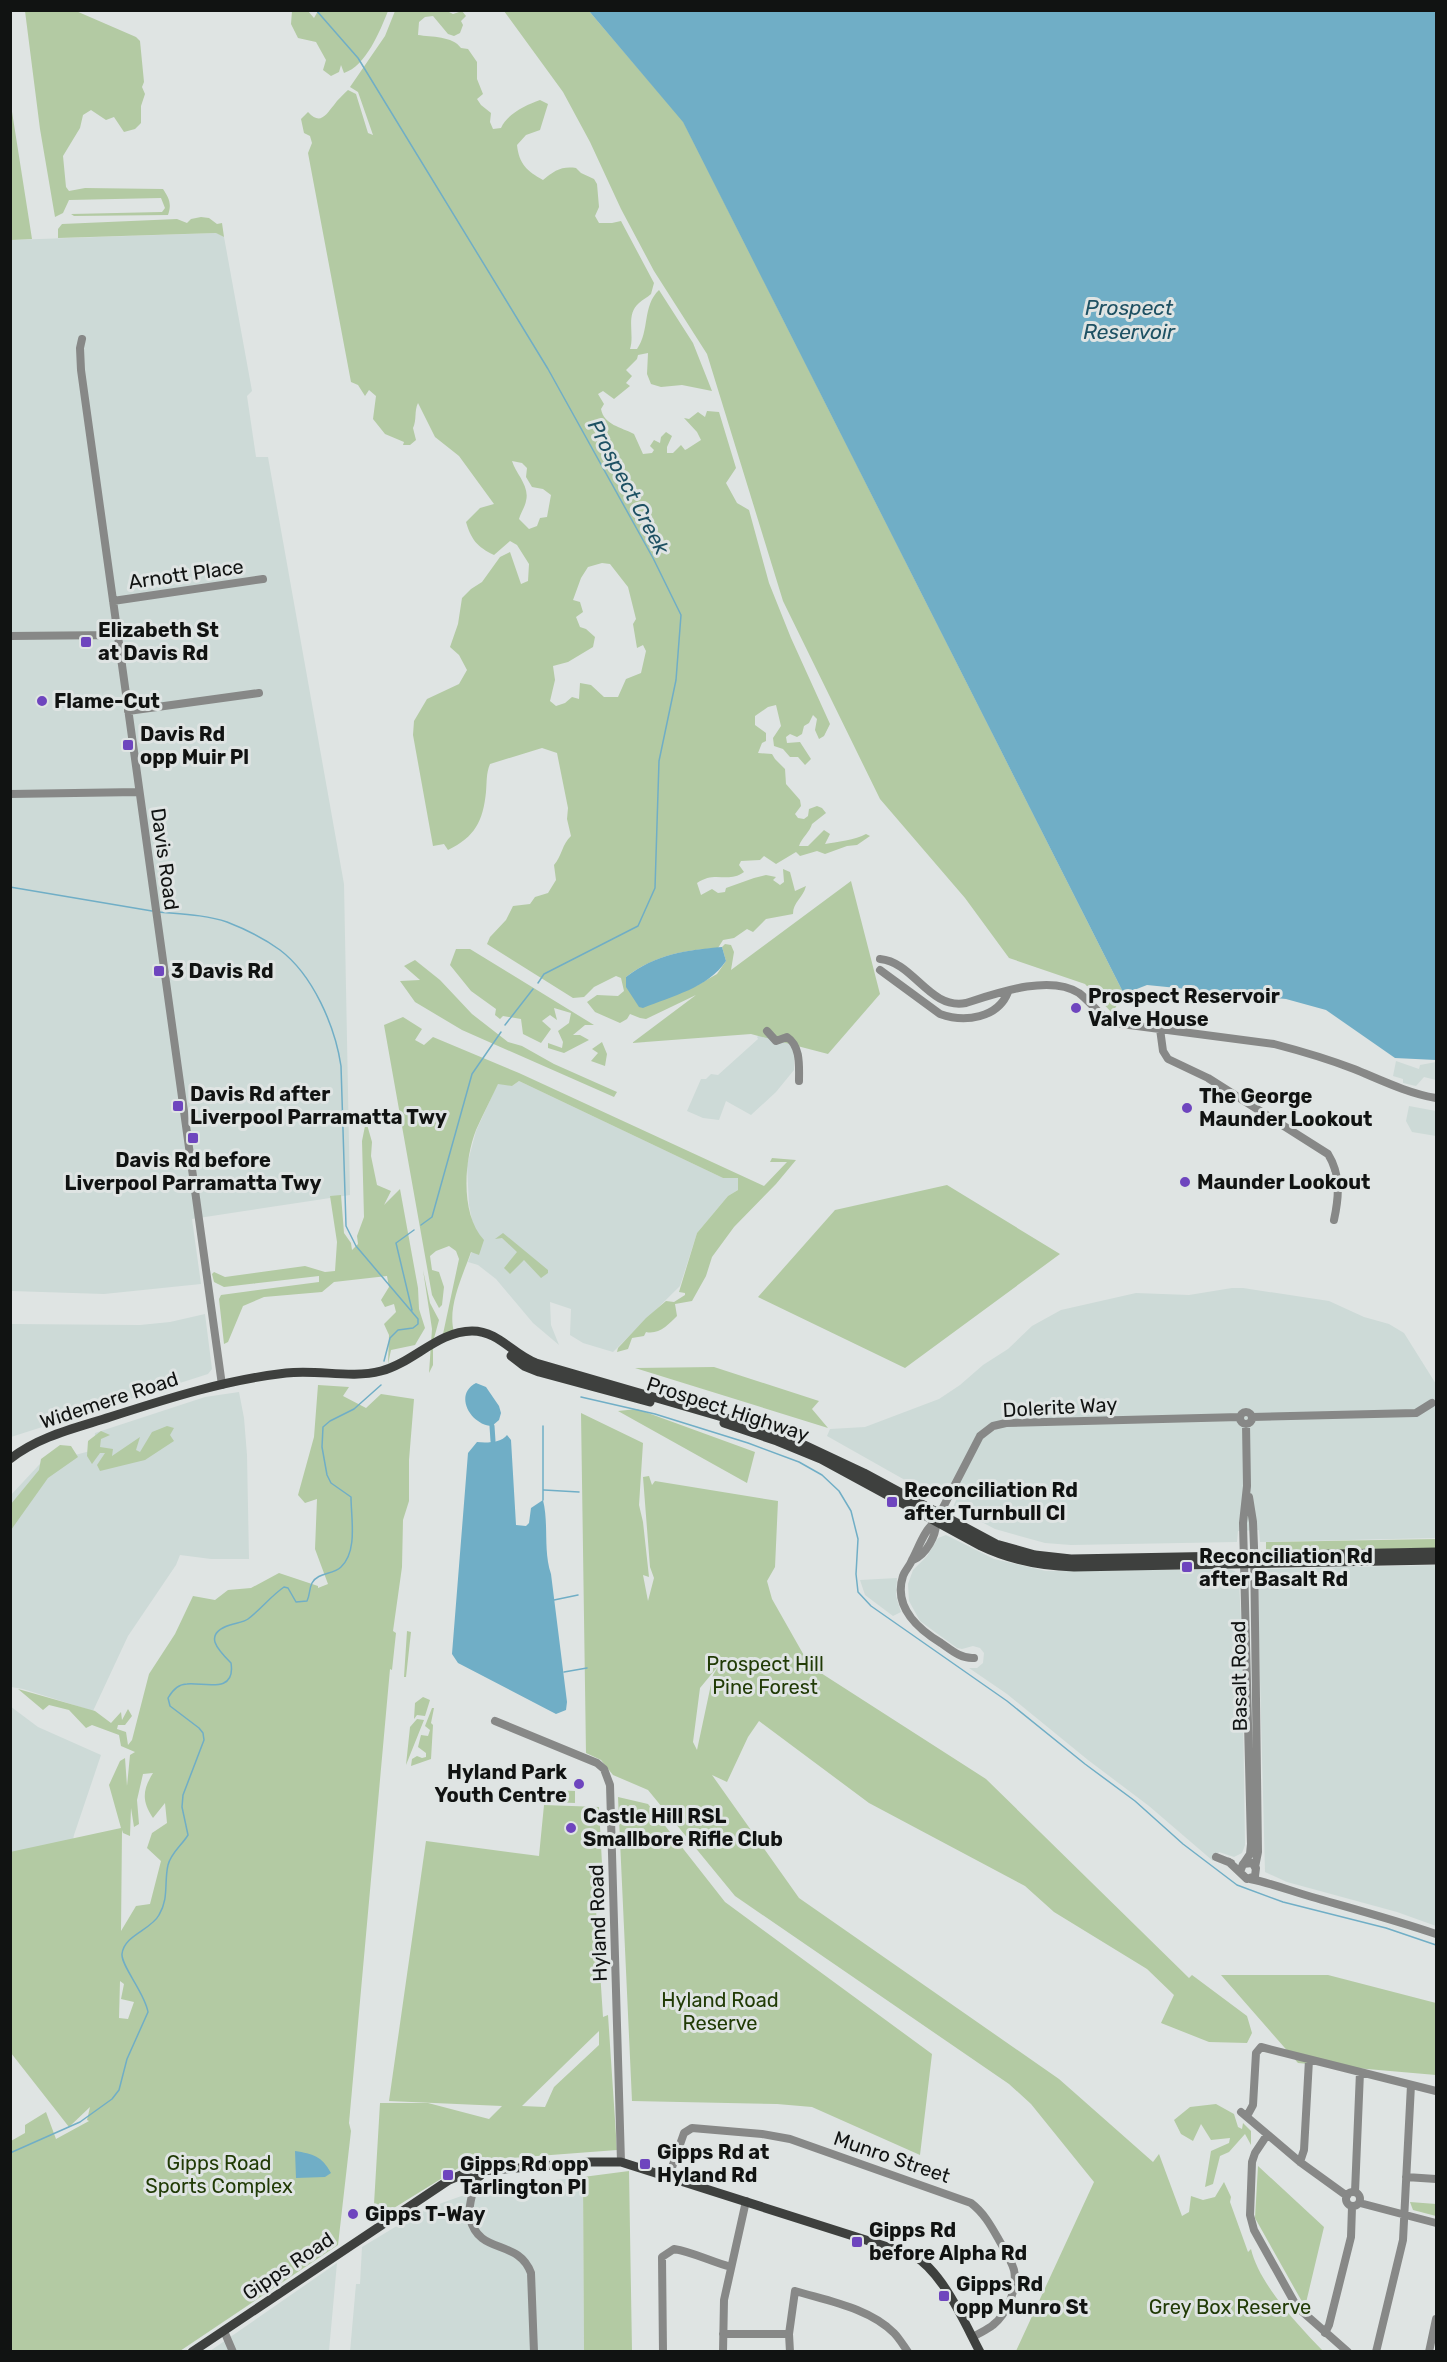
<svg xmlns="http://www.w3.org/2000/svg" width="1447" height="2362" viewBox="0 0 1447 2362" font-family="Rubik,sans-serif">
  <rect width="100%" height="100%" fill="#dfe4e3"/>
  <path fill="#cddad7" d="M217,233L224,237L252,391L247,396L256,457H268L344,884L350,1195L192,1219L201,1284L104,1294L11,1291L10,240Z
    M768,1026L798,1043L802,1054V1060H794V1070L776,1092L751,1115L726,1101L719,1120L703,1118L687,1111L701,1079H706L711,1074L718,1075L758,1039L757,1037Z
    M1396,1061L1419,1069L1420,1065L1436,1062V1080L1424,1077L1416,1086L1403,1083V1079L1393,1076Z
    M519,1081L723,1178H738V1190L728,1196L697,1233L680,1286L613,1352L583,1343L570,1335L571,1309L550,1302L551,1325L559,1345L533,1323L496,1279L478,1265L468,1262L472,1251L479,1255L469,1205L467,1165L476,1131L498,1083L512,1086Z
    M1409,1106L1436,1111V1136L1412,1132L1406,1121Z
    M1232,1288H1243L1329,1301L1364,1317L1389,1324L1404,1333L1436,1384V1538L1260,1542L1259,1530L1238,1531L1237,1542L1071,1545L1045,1543L995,1529L953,1507L957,1498L943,1489L935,1497L827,1436L830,1429L865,1427L939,1399L960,1385L983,1365L1008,1349L1032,1326L1061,1310L1136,1293L1189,1295Z
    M205,1314L212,1369L208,1374L11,1437V1324L140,1325L170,1322Z
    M239,1392L244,1418L247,1455L249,1559H211L180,1555L176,1565L128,1636L93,1711L23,1689L11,1687L10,1496L51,1452L75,1455L94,1450L95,1433L205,1397Z
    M946,1535L994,1559L1046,1571L1228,1569L1235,1571L1239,1581L1242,1641L1245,1845L1242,1853L1234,1857L1219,1852L1213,1861L1149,1806L1088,1760L1007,1694L969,1668H977L983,1663L984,1653L980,1648L973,1646L962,1649L957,1648L920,1621L909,1601L908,1584L913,1570L927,1556L938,1538Z
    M1436,1565V1926L1397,1912L1287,1882L1265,1872L1259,1640V1576L1265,1569Z
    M897,1578L896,1596L901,1612L893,1616L865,1595L860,1580Z
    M10,1706L38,1727L101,1755L74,1835L68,1865L11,1856Z
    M583,2177L584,2351L350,2352L356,2284H360L362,2247L425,2209L484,2188Z
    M337,2263L329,2351H210Z"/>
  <path fill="#b3caa3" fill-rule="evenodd" d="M25,11H76L136,37L140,41L144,82L142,87L145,94L141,106V123L135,129L124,132L114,117L106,120L91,110L83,115L80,128L63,156L66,187L69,191L85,188L163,189C169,198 172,204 168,215L74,216L71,214L162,212L165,208L161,198L69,200L63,213L55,217L40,129Z
    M292,11H308L314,18L318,11H388C380,31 366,66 344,73L341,65L339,72L331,76L323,70L326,60L316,42L298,38L291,24Z
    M395,11H447L453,14L462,11L466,16L461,21L463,25L460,33L454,36L448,34L433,16L425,17L419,22L418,35C431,37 453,36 461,48L468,49L477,62V79L483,94L477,99L481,105L491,113L490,122L493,129L501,128C507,114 526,105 540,100L548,104L540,130L526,135L517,145C519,164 527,171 543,180C554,171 561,166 576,168L581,173L594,179L597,184L599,207L595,216L599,223H612L621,221L654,283L651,294C647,298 643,299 639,303C625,315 635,334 630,349H637C650,331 642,306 659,290L693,343L712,391L682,385L661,387L651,384L647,374L648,353L638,355L637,359L626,370L632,376L626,383L630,386L614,399L603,391L598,394L604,404L601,409C604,425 621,427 634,434L643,454L652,453L654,450L650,446L654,440L660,443L661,437L666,432L672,436L667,447V453H673L681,445L685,450L687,449L701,440L697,432L684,418L689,419L698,412L705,417L707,411L719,412L736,468L726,483L737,503L749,510L769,583L791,638L830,724L824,736L819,739L815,730L817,719L813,715L809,723L804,726L802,734L797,737L790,734L786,737L787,743L800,742L811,759L805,765L798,757H790L783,749L774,746L773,738L781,726L776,705L768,707L755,716V725L766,733V741L762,743L758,753L772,754L775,759L785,769L786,784L800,800L801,806L795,814L798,818L804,819L808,816L809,809L817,806L822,808L826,813L812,824C810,832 802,837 799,846H808L824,830L830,834L825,844C836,842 856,840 866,834L870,836L857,845L847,846L825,854L817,851L800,856L796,852L776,864L764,856L760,860L741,861L739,865L744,872C727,884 716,870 697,883L701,895L712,889L718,893L725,892L726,888L754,878L766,875L776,877L773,880L780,885L784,882L783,869L790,872L795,891L806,886C803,898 793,902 793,914L766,919L753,932L747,929L734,938L723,940L718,948C684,950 655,955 626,977L696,986L717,974L726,961L722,947L725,944L731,945L734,952L731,970L851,881L880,994L828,1054L751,1034L632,1043L696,995L646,1019L640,1018L630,1014L627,1019L620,1023L595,1012L587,1002L597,995L618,996L624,991L621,978L616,976L594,987L584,997L573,998L487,944L490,937L506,920L513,906L530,904L535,897L548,893L556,880L554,865C562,856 562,844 571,836L567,819L568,808L557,753L542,748L490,764C486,774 487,781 486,792C483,821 475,837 448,850L444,844L433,846L413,735L414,721L427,699L459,684L467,670L459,655L450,647L458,624L462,598L471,589L482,582L500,557L510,552L521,584L528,581L529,564L517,545L510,541L494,555C477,547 471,539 466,522L480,508L494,504L459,456L435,437L418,403C414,411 417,420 413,428L416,440L410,445H403L404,442L385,434L373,419L376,396L369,390L365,396L358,385L351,382L308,153L312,143L310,136L304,133L301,119L308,112C320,125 325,116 334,105C338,99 343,95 348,90L356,94L368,133L373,135L358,92L350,87L385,36ZM512,461L522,463L527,468L526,477L532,487L543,489L551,495L547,517L540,518L537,526L529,529L519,519C521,512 525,507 526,501C530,486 516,474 512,461ZM602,563L610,564L628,587L636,619L633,624L637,648L643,645L646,651L641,673L626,679L618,697H604L591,685L580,683L579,699L572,697L565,703L556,706L550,701L555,680L553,666L568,662L593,647L595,637L586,629L580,627L576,617L583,612L580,602L573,600L581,578L588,567Z
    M504,11H589L683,121L1124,994L1112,1013L1085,984L1009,958L965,898L880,799L783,601L707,354L654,271L621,209L590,142L563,92Z
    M10,99L32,239L11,240Z
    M201,217L209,218L217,224L222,223L224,237L216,233L58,238V229L62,224L177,219L187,223L191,219Z
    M456,949H470L594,1025H585L573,1035H580L589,1040L564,1053L548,1048V1043L562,1048L563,1042L558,1031L569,1023L571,1013L554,1008L557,1020L550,1015L542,1021L551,1029L541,1043L523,1034L521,1019L503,1016L500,1019L495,1015L496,1009L471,991L450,965Z
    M415,960L440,980L472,1014L508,1042L522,1046L554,1064L617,1092L614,1097L462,1030L415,1002L400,981L420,980L404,966Z
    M403,1017L422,1029L415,1040L424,1045L433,1037L519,1073L764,1186L787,1162H770L772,1158L796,1160L776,1184L734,1227L712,1257L706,1276L692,1301L675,1304L677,1316C669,1324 659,1335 646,1332L644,1336L632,1338L628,1349L617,1352L618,1348L646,1318L666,1301L674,1302L685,1295V1293L679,1292L697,1233L728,1196L738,1190V1178H723L519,1081L512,1086L498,1084C491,1099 483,1114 476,1130C464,1161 460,1214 484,1240L479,1255L471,1252C463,1275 447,1307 454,1332L443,1334L459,1259L456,1251L449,1246L436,1251L430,1256L432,1270L439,1272L444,1287L442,1305L439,1308L432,1295L384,1025Z
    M602,1042L607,1054L605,1066L591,1061L598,1053L592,1049Z
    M366,1121L372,1142L371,1156L377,1185L391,1191L384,1205L400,1189L418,1288L419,1309L425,1328L415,1345L391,1350L388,1364L389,1335L384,1324L396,1312L394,1304L385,1307L381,1300L389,1287L387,1276L334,1282L322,1292L264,1297L243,1306L228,1342L224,1344L219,1299L221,1295L319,1282V1276L224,1287L214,1282L212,1274L214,1272L225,1277L305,1266L325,1272L335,1271L337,1242L330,1196L341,1195L344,1233L351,1243L352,1250L358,1244L357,1236L364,1217L362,1141Z
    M947,1185L1060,1254L905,1368L758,1297L835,1210Z
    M503,1233L548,1270V1273L541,1278L524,1260L510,1274L504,1268L517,1252L502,1238L495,1239Z
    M423,1270L430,1303L439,1320L433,1342V1365L429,1373L432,1329Z
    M714,1367L819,1401L812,1409L828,1428L635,1368Z
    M318,1385L349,1387L343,1396L366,1408L381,1394L414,1399L409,1460V1501L403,1520L402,1567L393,1631L396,1633L392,1670L390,1669L349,2123L351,2131L338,2245L180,2351H11V2141L25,2133V2125L46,2112L56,2139L89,2121L87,2120L90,2107L69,2127L11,2053L10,1852L121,1828L109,1785L120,1761L125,1758L127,1786L130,1755L135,1752L121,1746L119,1735L92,1725L86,1728L69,1710L49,1705L43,1710L18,1689L95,1711L111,1723L121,1712L122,1720L128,1709L132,1716L125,1725H118L117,1729L126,1732L128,1745L132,1740L149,1674L175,1634L193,1596L215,1600L228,1590L251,1588L279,1573L318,1586V1588L328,1584L315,1549L317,1499L305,1503L298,1495L314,1437ZM153,1773C142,1791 142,1801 153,1818L165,1803L167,1823L152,1833L147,1848L161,1861L150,1904L136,1906L121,1931L122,1830L123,1833L130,1836L131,1808L134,1827L139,1824L137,1800L143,1774ZM120,1981L124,1984L121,1999L134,2002L128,2019L119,2018Z
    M637,1409L755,1452L747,1483L618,1411Z
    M581,1413L643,1443L639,1505L643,1522L649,1577L643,1575L648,1601L654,1578L650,1567L643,1477L649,1476L652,1485L655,1481L778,1501L775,1567L767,1581L772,1599L810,1666L986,1779L1189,1978L1192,1975L1247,2016L1252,2033L1247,2043L1209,2042L1161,2023L1174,1995L1147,1969L1054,1912L1025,1886L869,1803L759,1721L748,1737L727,1782L712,1775L799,1898L1059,2079L1153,2162L1159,2154L1182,2216L1189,2212L1191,2196L1203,2200L1215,2197L1224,2182L1231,2197L1230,2202L1248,2252L1251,2249C1259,2284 1299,2326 1323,2351H1016L1094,2182L1031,2104L1009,2084L735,1896L648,1790L613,1775L601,1760L586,1753ZM719,1665L713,1675L697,1750L693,1742L700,1688Z
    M167,1426L174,1428L170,1435L174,1441L145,1460L100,1471L97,1465L105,1453H100L92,1464L87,1456L88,1441L101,1431L110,1435L101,1439L100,1447L113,1449L112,1456L140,1437L136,1450L140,1452L152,1432Z
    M60,1445L71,1446L78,1457L48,1478L11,1530V1504L39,1470L41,1459Z
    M1436,1539V1548L1266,1552V1542Z
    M407,1631L411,1632L406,1677H404Z
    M423,1697L430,1700L425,1716L417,1715L414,1719L415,1703Z
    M432,1708H434L431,1723L433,1725L431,1759L411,1766L412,1759L417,1756L422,1758L426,1757V1753L418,1747L421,1735L428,1736L430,1730L425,1726Z
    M417,1719L424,1720L406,1765L410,1727Z
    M551,1790L575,1791V1803L551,1802Z
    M618,1797L648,1804L725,1902L932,2054L920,2155L812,2107L777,2104L632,2101Z
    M544,1805L599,1807L602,1864H593L603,2017L608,2015L617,2150L485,2160L473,2159L373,2221L380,2103H428L489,2119L502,2106L389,2101L426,1841L539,1856ZM599,2031V2045L554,2087L545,2107L522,2106Z
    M1221,1975H1328L1436,2003V2075L1298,2063Z
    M1216,2104L1234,2114L1238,2127L1242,2129L1243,2123L1251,2131V2145L1245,2134L1229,2152L1220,2156L1213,2184L1205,2187L1211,2151L1229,2143L1230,2138L1211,2140L1201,2124L1193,2141L1181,2134L1174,2120L1190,2107Z
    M1258,2166L1324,2227L1305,2307L1255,2218Z
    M629,2171L632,2351H584L583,2177Z
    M1410,2202L1436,2204V2216L1413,2210Z"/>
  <path fill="#70aec6" d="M589,11H1436V1060L1395,1058L1326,1010L1286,999L1147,985L1124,994L683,122Z
    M722,947L726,961C708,988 672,996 643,1008L639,1007L626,987V977C656,954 686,950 722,947Z
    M476,1383L486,1387L499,1406L501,1413L499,1420L492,1426C471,1425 453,1395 476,1383Z
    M507,1435L511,1440L516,1525L526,1526L529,1523L531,1508L543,1500C549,1524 543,1550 551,1574L567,1702L566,1710L556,1714L458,1663L452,1654L468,1453L477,1442C486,1443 501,1443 507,1435Z
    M295,2151C313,2154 322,2156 331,2173L325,2177L296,2178Z"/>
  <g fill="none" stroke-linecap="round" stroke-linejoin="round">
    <path stroke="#70aec6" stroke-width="1.5" d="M316,10L358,58L548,369L653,558L681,615L676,680L659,761L655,888L638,926L544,974L538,983
      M10,887L152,911
      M159,912C181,914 207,915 227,922C245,929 265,939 280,950C313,975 335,1026 341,1066L346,1226L356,1246L418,1319V1324L413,1328L398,1330L390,1338L384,1361
      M505,1025L533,989
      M421,1225L432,1217L472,1074L501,1032
      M412,1310L396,1243L414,1230
      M581,1397L655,1414L748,1443L799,1462L822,1475L839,1491L851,1511L858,1539L856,1574L858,1592L871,1606L1007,1701L1085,1764L1135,1801L1183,1844L1237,1885L1283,1902L1386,1928L1436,1945
      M544,1490L579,1492
      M543,1500V1426
      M554,1600L578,1595
      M564,1672L587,1668
      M10,2153L80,2122L112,2099L119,2090L127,2059L148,2012C145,1993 121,1966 122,1954C124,1935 151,1930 159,1915C169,1899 164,1882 168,1865C171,1853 182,1845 188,1835L182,1807L183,1795L204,1740L203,1733L199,1728L170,1706L168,1698C172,1691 178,1684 187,1684C203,1682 236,1695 231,1663C218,1650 202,1634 230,1625C236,1623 244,1622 248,1619C261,1609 271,1596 284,1587L288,1588L296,1602L307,1601C310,1595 309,1589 312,1583C318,1572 333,1575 341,1567C358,1551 351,1518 351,1497L331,1483L327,1475L322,1447L323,1427L330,1421L354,1409L381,1385"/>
    <path stroke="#70aec6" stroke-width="5" d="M492,1426L493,1441"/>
    <path stroke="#878887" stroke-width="8" d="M82,339L80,348L81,370L222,1385
      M113,601L263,579
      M10,636L117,635
      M128,711L259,693
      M10,794L139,792
      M880,959C914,962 929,1010 966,1003C997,993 1050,974 1079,993C1092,1003 1099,1016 1114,1023L1274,1044C1301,1051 1328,1059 1354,1069C1381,1080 1407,1093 1436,1098
      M880,970L940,1014C965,1023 998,1018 1008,992
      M1160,1029L1163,1051L1168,1059L1208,1078L1328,1154C1341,1175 1339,1197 1334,1220
      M767,1031L776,1041L787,1037C801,1046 799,1067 799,1081
      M1240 1418a6 6 0 1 1 12 0a6 6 0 1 1-12 0Z
      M1252,1417L1416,1413L1432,1403
      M1249,1497L1253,1522L1254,1547L1258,1852L1255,1867
      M913,1560C926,1555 937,1535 936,1521
      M974,1658C961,1659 951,1650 941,1643C918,1629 893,1607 903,1576C905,1570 910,1566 912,1560C919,1547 924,1530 936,1521L980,1436L993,1426L1006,1423L1240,1417
      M495,1721L597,1763L604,1769L610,1785L621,2162
      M1216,1857L1231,1863
      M1229,1862L1247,1879L1255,1876L1256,1868L1252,1863L1243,1864L1240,1872
      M1244,1863L1250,1854L1251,1844L1243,1523L1247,1486L1246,1424
      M1250,1879C1271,1883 1291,1891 1312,1897C1354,1909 1395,1920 1436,1934
      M1241,2112L1300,2162L1347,2196
      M1247,2116L1253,2105L1256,2053L1261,2047L1436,2091
      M1267,2135L1255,2153L1252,2162L1250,2215L1254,2230L1297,2307L1348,2352
      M1300,2162L1304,2150L1309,2060
      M669,2176L684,2133L692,2128L762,2134L790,2139L971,2203C984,2213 991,2226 999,2240C1004,2249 1011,2260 1014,2270C1018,2288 1007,2314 993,2325C987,2330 979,2333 973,2337
      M1406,2177L1436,2179
      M474,2179C475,2192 467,2205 470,2218C479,2256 518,2238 531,2273L534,2352
      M1346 2199a7 7 0 1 1 14 0a7 7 0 1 1-14 0Z
      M1355,2192L1360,2072
      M1360,2203L1436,2223
      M224,2331L233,2352
      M1325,2333L1329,2325L1351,2237L1352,2207
      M723,2334H789
      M663,2352L662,2257L674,2249C693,2252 712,2262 731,2267
      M723,2352L724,2300L746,2201
      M790,2352L789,2334L795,2291C828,2301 869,2308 894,2333C899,2338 903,2345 908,2352
      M1376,2352L1403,2240L1411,2085
      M1429,2352L1436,2319"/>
    <path stroke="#3e403e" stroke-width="9" d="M511,1356L524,1366L539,1372L650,1402
      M724,1423L777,1441L821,1459L981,1546C1010,1560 1041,1566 1074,1567L1436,1560
      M10,1459C39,1436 76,1428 110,1417C169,1398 226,1380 286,1373C318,1369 350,1379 381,1371C413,1363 438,1331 472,1331C499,1331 512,1354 536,1363L781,1434L864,1473L996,1544L1035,1555L1071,1559L1436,1552
      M481,2171L590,2162H621L913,2255C943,2272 964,2322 980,2352
      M466,2173L467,2166L471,2164L478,2165L481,2171
      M466,2173L468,2177L474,2179L480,2176L481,2171
      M192,2352L449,2180L466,2173"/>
  </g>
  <g fill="#6e45be" stroke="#dfe4e3" stroke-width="2">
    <rect x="80" y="636" width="12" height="12" rx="3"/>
    <circle cx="42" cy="701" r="6"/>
    <rect x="122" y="739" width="12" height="12" rx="3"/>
    <rect x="153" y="965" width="12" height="12" rx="3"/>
    <circle cx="1076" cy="1008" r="6"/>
    <rect x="172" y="1100" width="12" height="12" rx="3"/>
    <circle cx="1187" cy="1108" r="6"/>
    <rect x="187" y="1132" width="12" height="12" rx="3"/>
    <circle cx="1185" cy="1182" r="6"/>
    <rect x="886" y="1496" width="12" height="12" rx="3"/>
    <rect x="1181" y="1561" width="12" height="12" rx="3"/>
    <circle cx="579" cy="1784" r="6"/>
    <circle cx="571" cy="1828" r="6"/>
    <rect x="639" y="2158" width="12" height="12" rx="3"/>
    <rect x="442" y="2169" width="12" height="12" rx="3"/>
    <circle cx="353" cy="2214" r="6"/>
    <rect x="851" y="2236" width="12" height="12" rx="3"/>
    <rect x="938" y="2290" width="12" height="12" rx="3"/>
  </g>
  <g text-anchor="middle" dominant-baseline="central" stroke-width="6" stroke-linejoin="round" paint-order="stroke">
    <g font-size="20" fill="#111312" stroke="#dfe4e3">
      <text transform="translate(186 574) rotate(-8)">Arnott Place</text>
      <text transform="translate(165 859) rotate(82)">Davis Road</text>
      <text transform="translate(109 1400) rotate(-18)">Widemere Road</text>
      <text transform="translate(1060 1407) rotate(-3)">Dolerite Way</text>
      <text transform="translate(728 1409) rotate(18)">Prospect Highway</text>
      <text transform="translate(1239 1676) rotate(-91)">Basalt Road</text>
      <text transform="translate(598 1923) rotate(-92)">Hyland Road</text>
      <text transform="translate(892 2157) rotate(19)">Munro Street</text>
      <text transform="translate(288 2266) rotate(-34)">Gipps Road</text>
    </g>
    <g font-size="20" font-weight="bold" fill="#111312" stroke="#dfe4e3" text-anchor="start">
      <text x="98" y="630">Elizabeth St<tspan x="98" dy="23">at Davis Rd</tspan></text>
      <text x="54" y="701">Flame-Cut</text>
      <text x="140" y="734">Davis Rd<tspan x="140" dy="23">opp Muir Pl</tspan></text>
      <text x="171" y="971">3 Davis Rd</text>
      <text x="1088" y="996">Prospect Reservoir<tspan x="1088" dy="23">Valve House</tspan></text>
      <text x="190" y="1094">Davis Rd after<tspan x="190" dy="23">Liverpool Parramatta Twy</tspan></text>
      <text x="1199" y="1096">The George<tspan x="1199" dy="23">Maunder Lookout</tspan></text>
      <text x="193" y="1160" text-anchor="middle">Davis Rd before<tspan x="193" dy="23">Liverpool Parramatta Twy</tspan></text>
      <text x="1197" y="1182">Maunder Lookout</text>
      <text x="904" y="1490">Reconciliation Rd<tspan x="904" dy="23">after Turnbull Cl</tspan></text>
      <text x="1199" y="1556">Reconciliation Rd<tspan x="1199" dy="23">after Basalt Rd</tspan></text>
      <text x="567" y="1772" text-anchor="end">Hyland Park<tspan x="567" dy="23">Youth Centre</tspan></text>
      <text x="583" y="1816">Castle Hill RSL<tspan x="583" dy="23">Smallbore Rifle Club</tspan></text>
      <text x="657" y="2152">Gipps Rd at<tspan x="657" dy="23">Hyland Rd</tspan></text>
      <text x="460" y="2164">Gipps Rd opp<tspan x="460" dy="23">Tarlington Pl</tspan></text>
      <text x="365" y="2214">Gipps T-Way</text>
      <text x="869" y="2230">Gipps Rd<tspan x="869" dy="23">before Alpha Rd</tspan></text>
      <text x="956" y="2284">Gipps Rd<tspan x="956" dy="23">opp Munro St</tspan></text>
    </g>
    <g font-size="20" fill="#213b06" stroke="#dfe4e3">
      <text x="765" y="1664">Prospect Hill<tspan x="765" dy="23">Pine Forest</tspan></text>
      <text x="720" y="2000">Hyland Road<tspan x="720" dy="23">Reserve</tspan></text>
      <text x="219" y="2163">Gipps Road<tspan x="219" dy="23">Sports Complex</tspan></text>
      <text x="1230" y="2307">Grey Box Reserve</text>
    </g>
    <g font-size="21" font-style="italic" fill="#1e5163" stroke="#dfe4e3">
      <text x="1129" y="307">Prospect<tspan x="1129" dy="24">Reservoir</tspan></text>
      <text transform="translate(629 487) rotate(62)">Prospect Creek</text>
    </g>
  </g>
  <rect width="1447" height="2362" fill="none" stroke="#111312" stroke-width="24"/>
</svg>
